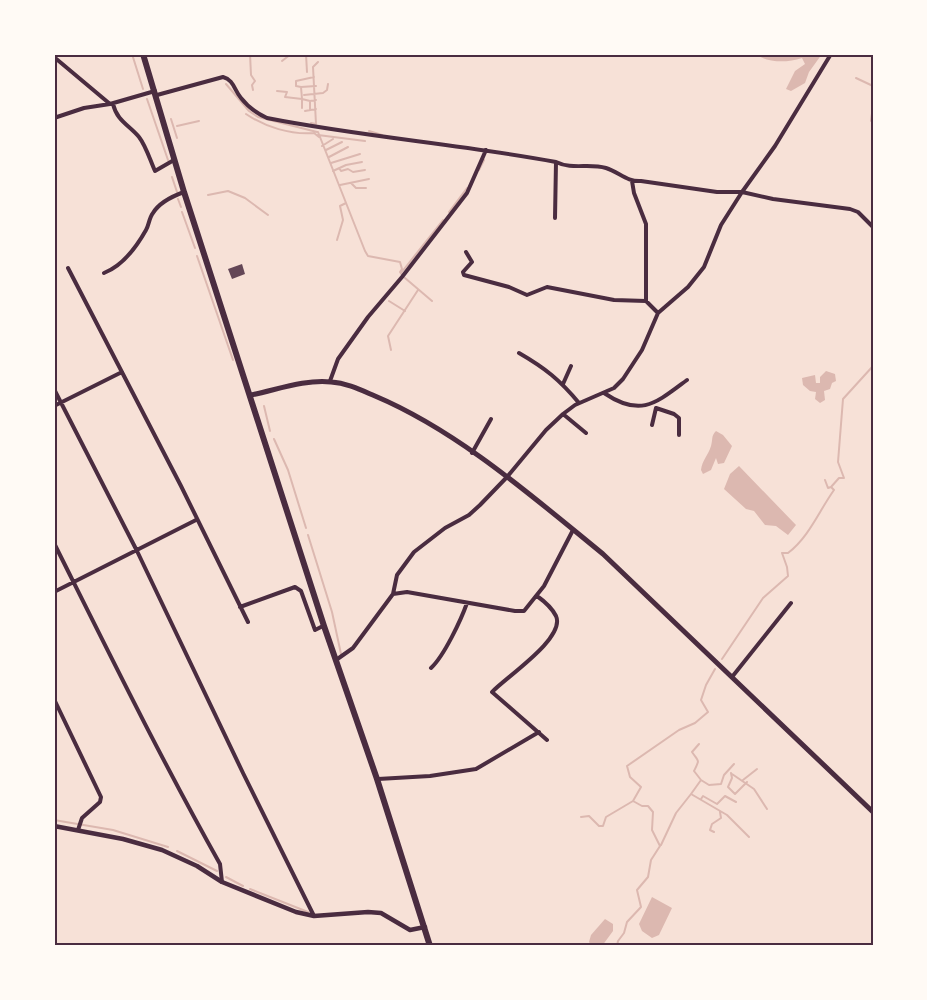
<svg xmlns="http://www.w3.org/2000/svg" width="927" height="1000" viewBox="0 0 927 1000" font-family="Overpass,sans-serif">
  <rect width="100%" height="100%" fill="#f7e1d7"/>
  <path fill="#dcb8b0" d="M755,54H822L809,72L805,83L791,91L786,89L795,71L805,64L802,58C786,63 769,63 755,54Z
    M826,371L835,374L836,381L832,383L830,389L824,391L825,400L820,403L815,399L816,392L810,391L803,385L802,378L815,375L816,383H820V377Z
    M716,431L723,435L732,446L724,463L718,464L716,458L711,470L703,474L701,470C702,460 708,456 711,446C713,439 711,436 716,431Z
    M739,466L796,525L788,535L776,526L765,525L754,511L746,509L724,489L730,474Z
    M652,897L672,908L659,935L652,938L642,931L639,924Z
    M605,919L613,924V931L602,946H592L589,942L591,935Z"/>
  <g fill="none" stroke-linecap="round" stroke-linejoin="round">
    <path stroke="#dcb8b0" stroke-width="2" d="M132,54L143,89
      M250,54L251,75L255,81L252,85L253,90
      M306,54L307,72
      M282,61L291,54
      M856,78L873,86
      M226,84L249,111L258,117L317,132
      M301,87L316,86
      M277,91L287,92L285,97L302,99L301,87L296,86V81L314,77
      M304,95L323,93L327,90L328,84
      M147,99L168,160
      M302,108V99L310,101
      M310,110V101L316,100
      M305,111L316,109
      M246,114C265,127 291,135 314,133L319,137
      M171,119L177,138
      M871,121L873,106
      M311,123L316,124L313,67L318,62
      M177,126L199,121
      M369,131L382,135
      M318,132L365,251L368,256L400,262L402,269L400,272L402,275
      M318,135L365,141
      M322,146L333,139
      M326,150L342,142
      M329,157L348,147
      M331,163L360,154
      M339,168L341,171L348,169L353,172L365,170
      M479,170L484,160L482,159
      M333,171L346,165L362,162
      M172,177L177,192
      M351,183L356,188H366
      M340,185L369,179
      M208,195L228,191L245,198L268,215
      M178,199L181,207
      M182,212L195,248
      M449,212L467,188
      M337,240L343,220L340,206L346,203
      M197,256L233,360
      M401,273L443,220
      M405,278L432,301
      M389,301L405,311
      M391,350L388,336L418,290
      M264,406L270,431
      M274,439L288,470L306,528
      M825,480L828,488L831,487L839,478H844L838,462L843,399L873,366
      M308,535L332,612L341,654
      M722,659L763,598L788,576L787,567L782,553H788C809,537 819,511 834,490L831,487
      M699,744L692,752C699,762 700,759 694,771L701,780
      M731,773L732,778L728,787L735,794L747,782
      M732,774L754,789L767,809
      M743,780L757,769
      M691,794L701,780L709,785L721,784L724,775L734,764
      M701,799L703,796L717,804L725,796L736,802
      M581,817L589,816L599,826H603L606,817L633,801
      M54,820L113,830L168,847
      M714,832L710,830L712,824L721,818L720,812
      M661,845L676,813L691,794L727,815L749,837
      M177,851L217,871
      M226,877L243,886
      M250,889L308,912
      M617,946L618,941L624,933L627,922L641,907L637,890L648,877L651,860L660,846L652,830L653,812L648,806H642L633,801L641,787L630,777L627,766L679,730L695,723L708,712L701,700L706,685L715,669"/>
  </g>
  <path fill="#644757" d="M242,264L245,274L232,279L228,269Z"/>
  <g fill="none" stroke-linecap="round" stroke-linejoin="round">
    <path stroke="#4a2c40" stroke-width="4" d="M54,57L110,104L155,91
      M157,95L223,77C234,80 234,90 241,98C248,107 256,113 267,118C363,137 460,144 556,162C572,170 589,163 606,168C619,172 627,182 641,181L717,192H742L773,199L850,209L858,212L873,227
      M113,104C117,121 129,125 139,137C146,146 150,160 155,171L174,160
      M54,118L84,108L110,104
      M632,181L634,193L646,224V301
      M555,218L556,162
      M466,252L472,262L463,272L464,275L509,287L527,295L547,287L614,300L646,301L658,313
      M68,268L181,486L248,622
      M104,273C122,266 137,246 146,230C149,225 149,218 153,213C159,203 173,196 184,192
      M519,353C545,368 560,380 579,403
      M330,381L338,359L368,317L402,277L467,193L486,150
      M563,384L571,366
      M54,389L137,551L243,773L314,916
      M604,393C641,418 656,403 687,380
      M54,406L122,372
      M656,408L674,414L679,418V435
      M563,414L586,433
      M652,425L656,408
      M472,453L491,419
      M54,543C108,651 161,759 220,864L222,882
      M54,592L196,520
      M393,594L407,592L515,611H524L544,586L573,530
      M537,596C544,601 552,608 556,616C566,638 506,677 492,692L547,740
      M240,607L295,587L301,591L315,630L323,626
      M336,660L353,648L393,594L397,575L414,552L445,528L469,515L480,505L507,477L546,430L563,414L575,405L614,388L623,379L642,350L658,313L688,287L704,267L721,225L742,192L775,146L831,54
      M431,668C444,656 461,620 467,603
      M732,677L791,603
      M54,699L101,797L100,802L82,818L78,830
      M378,779L430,776L476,769L539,732"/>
    <path stroke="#4a2c40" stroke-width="4.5" d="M54,826L123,839L162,850L197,866L222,882L296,912L314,916L368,912L381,913L410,930L425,927"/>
    <path stroke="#4a2c40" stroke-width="5" d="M251,395C276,390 306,379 331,382C347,383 361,390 375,396C458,431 533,497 603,554L873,812"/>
    <path stroke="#4a2c40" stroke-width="6" d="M143,54L184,192L324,626L377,779L430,946"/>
  </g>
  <rect width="927" height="1000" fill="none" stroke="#fffaf5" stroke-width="111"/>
  <rect x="56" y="56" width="816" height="888" fill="none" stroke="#4a2c40" stroke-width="2"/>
</svg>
